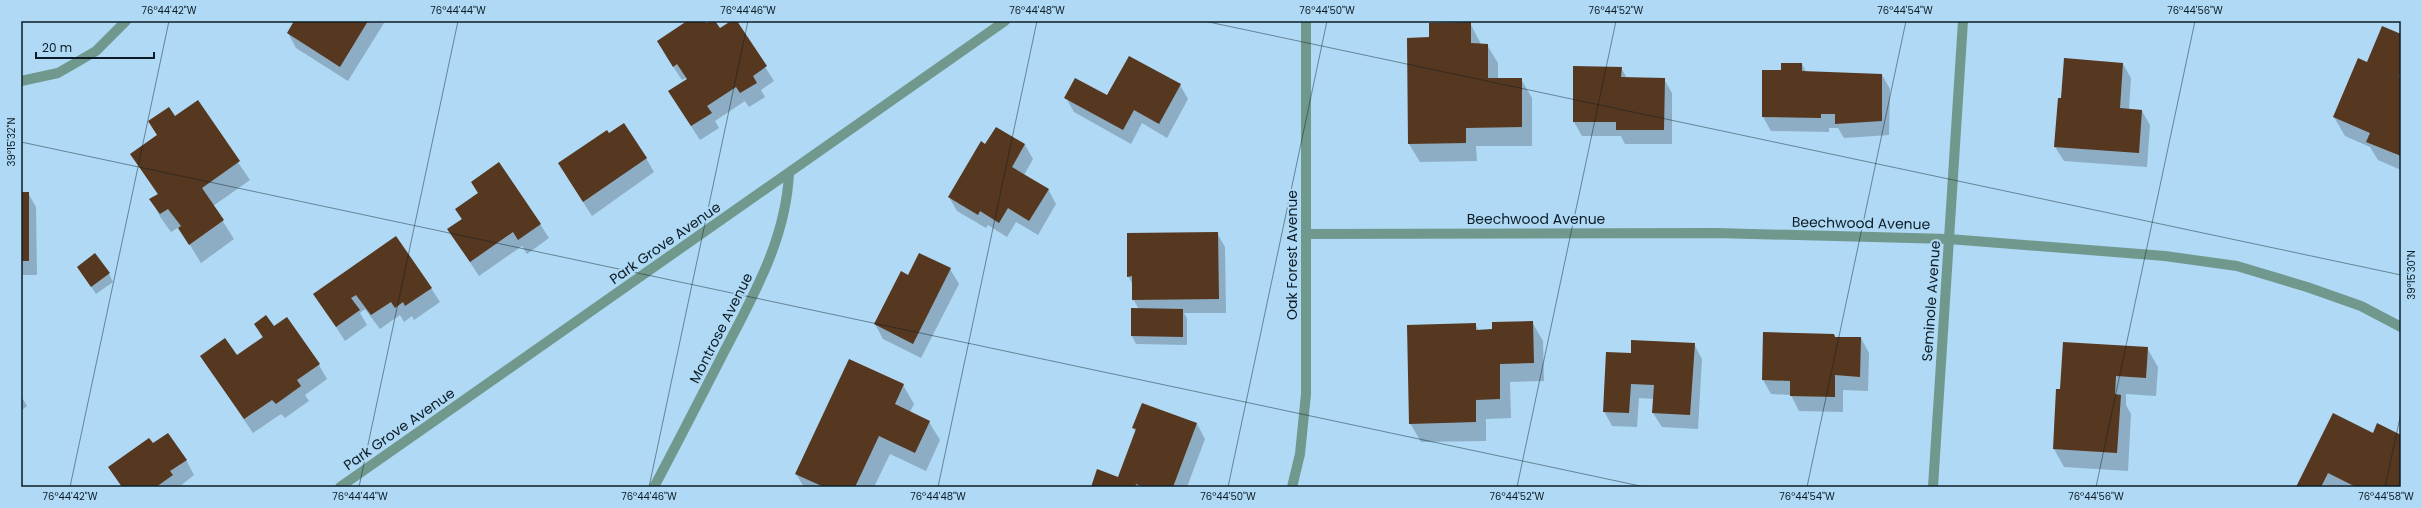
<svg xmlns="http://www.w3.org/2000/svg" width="2422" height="508" viewBox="0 0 2422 508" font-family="Poppins,sans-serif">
  <rect width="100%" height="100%" fill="#afd9f4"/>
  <path fill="#0003" d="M295,21H382L384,23L348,81L296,48L288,33Z
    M689,21H703L706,25L714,21L719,30L736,21L774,81L761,90L765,97L749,107L745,101L715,121L719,128L700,140L678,106L688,80L686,78L682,80L666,56Z
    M1470,23L1481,44L1487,45L1498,63V79H1521L1532,98V146H1476L1477,161L1420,162L1409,144L1430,38Z
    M2401,35V170L2378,160L2370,147L2345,136L2334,117L2368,63Z
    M1802,64L1806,72L1882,75L1890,89L1889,135L1844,138L1838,128H1829V132L1771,131L1763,117L1782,71Z
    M2123,64L2131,78L2129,109L2142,111L2150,125L2147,167L2064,161L2055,147Z
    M1621,68L1627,78L1664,79L1672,93V144H1625L1621,136H1582L1574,122Z
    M1180,85L1188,99L1167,138L1142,123L1131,144L1074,112L1066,98L1107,97Z
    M197,102L250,180L213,206L234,239L201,263L179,227L171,232L161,218L151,200L158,195L131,154L157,135L175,118Z
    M997,128L1025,145L1033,159L1024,175L1048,189L1056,204L1038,235L1016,222L1007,237L988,225L986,228L957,211L949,197Z
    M646,158L654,172L592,216L567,177Z
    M21,193H28L36,207L37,275H21Z
    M456,210L540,224L549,238L527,254L522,246L479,276L448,229L462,220Z
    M1217,233L1225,247L1226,313H1184L1187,318V345L1136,344L1132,336L1139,309L1133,299V285L1128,276Z
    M78,267L109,274L113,282L96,294Z
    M950,269L959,284L921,358L883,339L875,324L908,276Z
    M431,288L440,302L414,320L412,316L404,322L400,315L380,329L365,309L360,313L367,325L345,341L315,294Z
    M1532,322L1543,341L1544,381L1510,382L1511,418L1486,419V441L1421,442L1410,423L1475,324L1479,331L1493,330Z
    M255,324L274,328L319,365L327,379L305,395L309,401L285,418L281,414L253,433L201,356L237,357L263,339Z
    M1834,335L1836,338H1861L1869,353L1868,391L1843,390V412L1799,411L1791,395L1771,394L1763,380Z
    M1694,344L1702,359L1698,429L1662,427L1653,413L1654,399L1639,398L1637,427L1612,426L1604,411L1632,354Z
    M2147,348L2158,367L2156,396L2126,394V405L2131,414L2128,471L2064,467L2054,449L2061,390Z
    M903,385L914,404L910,412L929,422L940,440L926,471L890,454L874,487H804L796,474Z
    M21,396L27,406L21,411Z
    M1142,404L1197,424L1205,439L1187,487H1092L1119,478L1136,432L1133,428Z
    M2401,436V487H2297Z
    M152,445L186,460L194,475L179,487H122L110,467Z"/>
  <path fill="#56371f" d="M294,21H368L340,67L287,33Z
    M687,21H705L706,23L715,21L720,28L731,21H737L767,66L753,76L757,83L740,93L736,87L707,106L712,113L691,126L668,91L687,79L677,64L673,67L657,41Z
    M1471,22V43L1488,44V78H1522V127L1466,128V143L1408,144L1407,38L1429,37V23Z
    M2382,26L2401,34V70L2399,76L2401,77V156L2366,142L2370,133L2333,117L2358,58L2367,62Z
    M1129,56L1181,84L1159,124L1134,110L1123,130L1064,98L1075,78L1107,95Z
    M2064,58L2123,63L2120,108L2142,110L2139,153L2054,147L2058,98H2061Z
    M1781,63H1802V71L1882,74V121L1835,124V114H1821V118L1762,117V70H1781Z
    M1573,66L1622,67L1621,77L1665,78L1664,130H1616V122H1573Z
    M198,100L240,161L202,188L224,220L189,245L178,228L181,226L168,209L160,214L149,199L158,194L130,154L157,135L148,121L169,107L175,116Z
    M624,123L647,158L583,202L558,163L607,130L609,133Z
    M996,127L1025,144L1012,167L1049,189L1029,221L1008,208L999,223L980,211L978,215L948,197L981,141L985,144Z
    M499,162L541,224L518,240L513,232L470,262L447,229L462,219L455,209L478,193L471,182Z
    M21,192H29V261H21Z
    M1218,232L1219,299L1132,300V276L1127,277V233Z
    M396,236L432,288L405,306L403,302L395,308L391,302L371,315L356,295L351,298L360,310L336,327L313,294Z
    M95,253L110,273L91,287L77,267Z
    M919,253L951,268L913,344L874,324L901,271L908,275Z
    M1131,308L1183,309V337L1131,336Z
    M266,315L274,326L287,317L320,364L297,380L301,386L276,404L272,400L244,419L200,356L225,338L237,355L263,337L254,324Z
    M1533,321L1534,363L1500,364V399L1476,400V422L1409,424L1407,325L1476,323V330L1492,329V322Z
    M1763,332L1834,334L1835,337H1861L1860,377L1835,375V397L1790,396V381L1762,380Z
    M1631,340L1695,343L1690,415L1652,413L1654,385L1631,384L1629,413L1603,412L1606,352L1631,353Z
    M2063,342L2148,347L2146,378L2116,376L2115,394L2121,395L2117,453L2053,449L2056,389H2060Z
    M849,359L904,384L895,404L930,421L915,453L879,436L855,487H824L795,474Z
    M1142,403L1197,423L1173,487H1144L1136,484L1135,487H1091L1097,469L1118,477L1136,429L1132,428Z
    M2333,413L2373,433L2377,423L2401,435V487H2356L2328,473L2321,487H2296Z
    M168,433L187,460L170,471L173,475L156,487H122L108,467L149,438L153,443Z"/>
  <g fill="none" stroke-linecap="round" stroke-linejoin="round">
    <path stroke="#71988d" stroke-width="10" d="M21,81L58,73L96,51L126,21
      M1307,234L1715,233L1949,239L2165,256L2237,266L2307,287L2361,306L2401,327
      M340,487L1005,21
      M654,487C678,442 701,397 724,352C754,294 786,239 789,173
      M1292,487L1300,454L1306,394V21
      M1933,487L1963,21"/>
  </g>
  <path fill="none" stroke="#0c1c26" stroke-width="1" stroke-opacity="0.45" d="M1204,21L2401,275M21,142L1645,487M70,487L169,21M359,487L458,21M649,487L748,21M938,487L1037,21M1228,487L1327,21M1517,487L1616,21M1807,487L1906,21M2096,487L2195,21M2385,487L2401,413"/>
  <g text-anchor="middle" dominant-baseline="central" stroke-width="4" stroke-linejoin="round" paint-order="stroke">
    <g font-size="14" fill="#0c1c26" stroke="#afd9f4">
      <text x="1536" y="219">Beechwood Avenue</text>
      <text transform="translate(1861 223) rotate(1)">Beechwood Avenue</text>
      <text transform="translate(665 243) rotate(-35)">Park Grove Avenue</text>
      <text transform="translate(1292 255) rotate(-90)">Oak Forest Avenue</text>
      <text transform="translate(1931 301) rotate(-86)">Seminole Avenue</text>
      <text transform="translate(721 328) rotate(-63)">Montrose Avenue</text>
      <text transform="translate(399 429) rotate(-35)">Park Grove Avenue</text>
    </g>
  </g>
  <rect width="2422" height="508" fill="none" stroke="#afd9f4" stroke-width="44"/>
  <path d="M36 52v6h118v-6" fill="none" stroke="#0c1c26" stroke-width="2"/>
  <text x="42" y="52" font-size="12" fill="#0c1c26" stroke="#afd9f4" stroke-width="3" paint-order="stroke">20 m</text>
  <rect x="22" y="22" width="2378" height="464" fill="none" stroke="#0c1c26" stroke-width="1.5"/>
  <g font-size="10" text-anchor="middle" fill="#0c1c26">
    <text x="169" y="14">76°44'42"W</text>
    <text x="458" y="14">76°44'44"W</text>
    <text x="748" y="14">76°44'46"W</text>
    <text x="1037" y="14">76°44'48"W</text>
    <text x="1327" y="14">76°44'50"W</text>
    <text x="1616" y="14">76°44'52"W</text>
    <text x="1905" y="14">76°44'54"W</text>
    <text x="2195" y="14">76°44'56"W</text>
    <text transform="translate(11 142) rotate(-90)" y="4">39°15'32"N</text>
    <text transform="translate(2411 275) rotate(-90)" y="4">39°15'30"N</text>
    <text x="70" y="500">76°44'42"W</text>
    <text x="360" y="500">76°44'44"W</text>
    <text x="649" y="500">76°44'46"W</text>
    <text x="938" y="500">76°44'48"W</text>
    <text x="1228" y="500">76°44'50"W</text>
    <text x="1517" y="500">76°44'52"W</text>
    <text x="1807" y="500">76°44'54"W</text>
    <text x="2096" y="500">76°44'56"W</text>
    <text x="2386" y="500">76°44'58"W</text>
  </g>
</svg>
